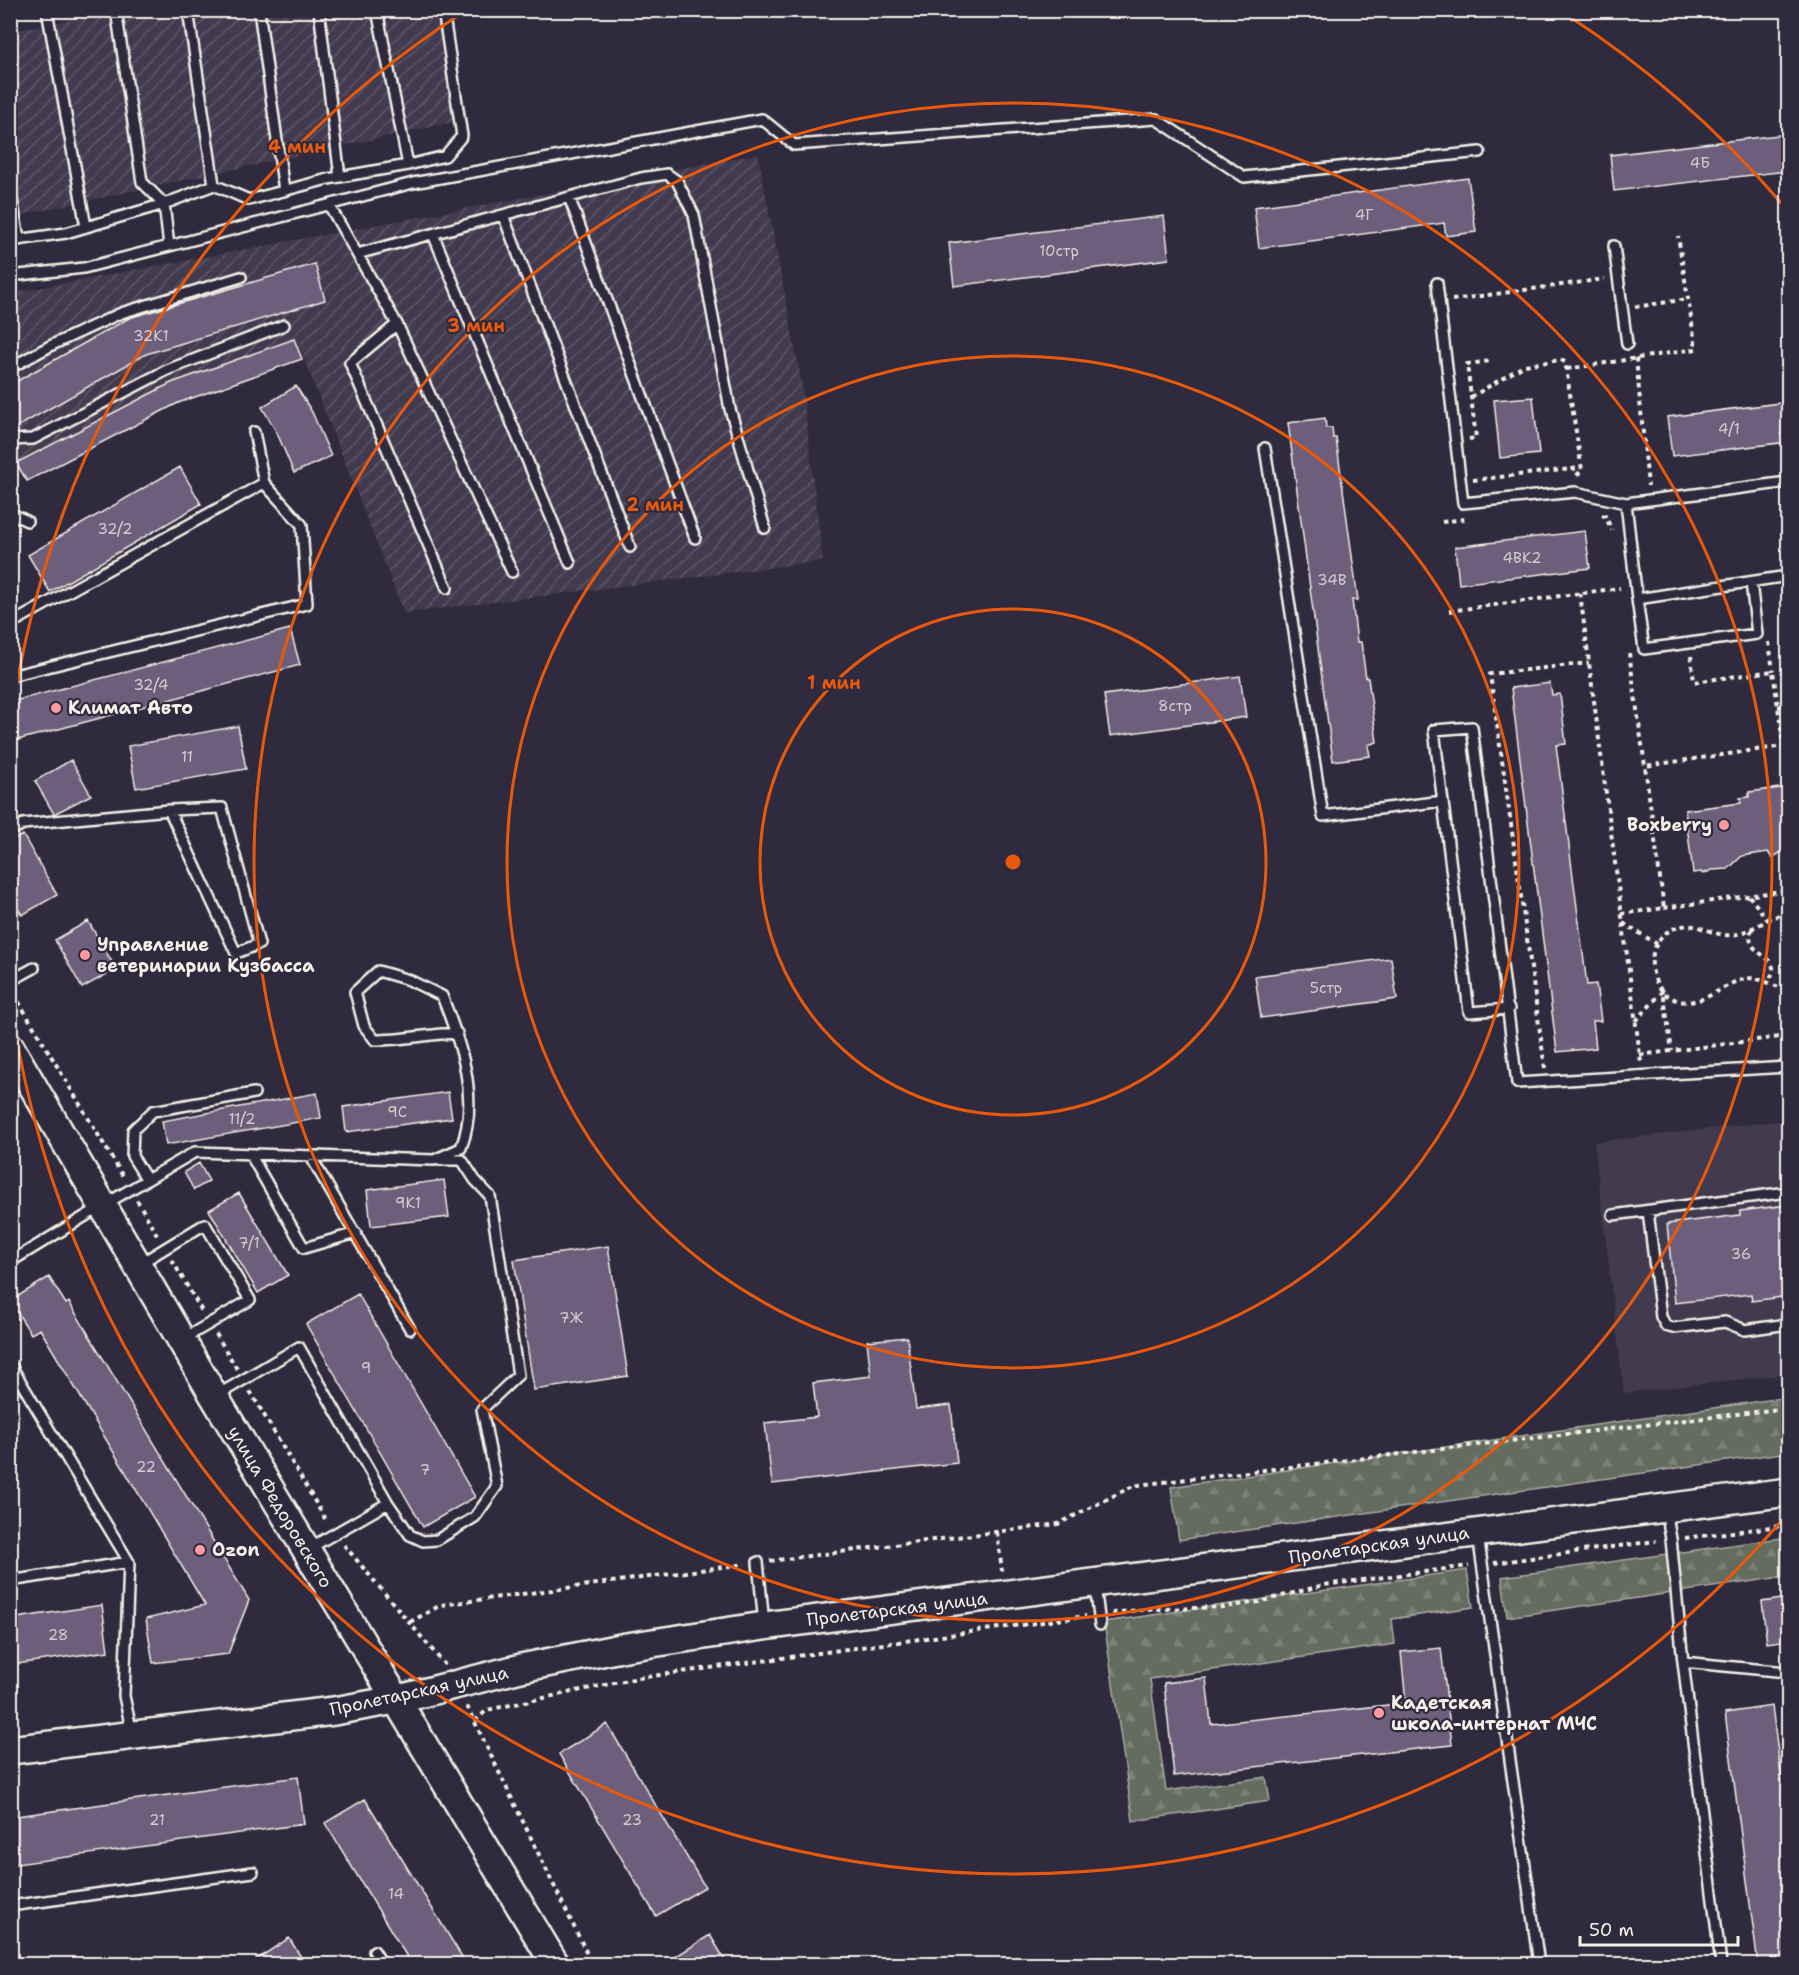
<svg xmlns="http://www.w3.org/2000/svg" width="1799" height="1975" viewBox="0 0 1799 1975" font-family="'Shantell Sans',sans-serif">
  <defs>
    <pattern id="industrial-furrows" width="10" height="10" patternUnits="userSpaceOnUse" patternTransform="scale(1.5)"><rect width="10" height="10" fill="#423a50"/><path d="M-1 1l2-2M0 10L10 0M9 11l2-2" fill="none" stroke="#5e5769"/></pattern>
    <pattern id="forest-firs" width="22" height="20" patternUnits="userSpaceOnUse" patternTransform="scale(1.5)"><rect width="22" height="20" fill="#646c5f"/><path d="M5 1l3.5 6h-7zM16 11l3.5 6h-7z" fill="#7b8176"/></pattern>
  </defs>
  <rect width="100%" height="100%" fill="#2f2a3d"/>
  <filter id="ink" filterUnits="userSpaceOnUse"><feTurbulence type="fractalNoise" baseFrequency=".0167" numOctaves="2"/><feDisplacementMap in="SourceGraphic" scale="12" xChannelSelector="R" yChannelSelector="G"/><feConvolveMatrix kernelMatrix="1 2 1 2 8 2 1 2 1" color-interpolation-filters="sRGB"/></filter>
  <g filter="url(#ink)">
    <path fill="#423a50" d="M1788,1120V1374L1624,1393L1594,1142Z"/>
    <path fill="url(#industrial-furrows)" d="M119,11H444L468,119L11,217L10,31Z
      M758,154L802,385L823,561L404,613L298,344L141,400L11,466V293Z"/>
    <path fill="url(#forest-firs)" stroke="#acaea4" stroke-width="1.5" d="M1788,1397V1452L1179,1540L1171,1487Z
      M1788,1537V1576L1507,1617L1502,1577Z
      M1467,1570L1473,1607L1392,1619L1395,1644L1150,1679L1166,1791L1266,1777L1270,1801L1133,1821L1104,1622Z"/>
    <path fill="#6d5f7c" stroke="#f4f1e8" stroke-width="1.5" d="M1788,134V171L1614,191L1610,155Z
      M1468,178L1476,232L1446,236L1444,223L1259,248L1254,207Z
      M1164,216L1169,259L954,286L949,243Z
      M315,264L325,300L146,354L10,431V385L129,318Z
      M294,339L302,359L178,403L27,481L16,463L171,383Z
      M296,386L312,412L331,456L294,473L277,433L262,407Z
      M1533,397L1539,454L1500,458L1494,400Z
      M1788,402V442L1672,456L1667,417Z
      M1325,418L1326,428H1332L1333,438H1336L1358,600H1352L1357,642H1361L1366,678H1368L1377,742L1368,745L1370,756L1333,761L1288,423Z
      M180,467L201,504L50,592L28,555Z
      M1585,531L1590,568L1459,584L1455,547Z
      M290,629L300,665L10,742V702Z
      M1240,676L1246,717L1110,736L1104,695Z
      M1550,683L1552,695L1560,694L1566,744L1556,745L1587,985L1596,984L1601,1021H1593L1596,1048L1557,1052L1511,688Z
      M238,726L246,769L136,788L128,746Z
      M71,760L91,795L54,814L35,781Z
      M1788,787V851H1783L1772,858L1768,852L1742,856L1728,869L1712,870L1703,874L1701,872L1693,873L1685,810L1741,803L1740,798L1749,797V792Z
      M23,835L57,895L22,915L10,896V841Z
      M88,921L116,969L82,988L55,940Z
      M1391,958L1397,999L1261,1018L1255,976Z
      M448,1092L452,1118L346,1132L343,1107Z
      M317,1093L321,1118L166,1145L162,1121Z
      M199,1163L209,1181L194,1190L184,1172Z
      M444,1180L449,1217L371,1226L367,1190Z
      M239,1193L288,1275L258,1293L209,1210Z
      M1788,1205V1296L1752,1301L1751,1294L1675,1303L1667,1224L1740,1215V1211Z
      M608,1246L628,1376L534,1390L514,1260Z
      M49,1277L66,1304L69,1302L249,1600L228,1654L153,1663L146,1619L205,1605L40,1329L31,1334L10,1301Z
      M358,1294L475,1497L423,1527L306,1324Z
      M907,1337L916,1409L951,1405L957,1463L772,1484L765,1423L817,1417L813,1383L871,1376L867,1341Z
      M1788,1598V1640L1767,1643L1762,1602Z
      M102,1605L108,1651L10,1665V1619Z
      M1441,1648L1452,1745L1174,1776L1164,1683L1206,1678L1211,1724L1406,1703L1401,1652Z
      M1772,1706L1788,1829V1965H1758L1725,1713Z
      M607,1724L705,1887L656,1916L559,1754Z
      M298,1777L304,1824L10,1865V1817Z
      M365,1799L467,1965H412L325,1823Z
      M710,1935L728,1965H662Z
      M289,1938L306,1965H248Z"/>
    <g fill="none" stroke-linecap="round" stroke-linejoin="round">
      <defs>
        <path id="lane" d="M47,10L86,227
          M116,10L142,182L164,204L169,246
          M188,10L214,185
          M259,10L284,191
          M319,10L340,177
          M408,165L445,156L462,136L443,10
          M10,188L19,239
          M569,197L695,538
          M329,205L397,324L350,363L447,588
          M503,215L630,547
          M433,234L570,563
          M10,241L66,233L164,204L214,185L249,200L328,179L408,165L377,10
          M1614,246L1627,344
          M357,254L641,178L667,174L677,181L694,215L730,409L765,528
          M10,276L84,268L413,183L762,119L794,145L1156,119L1244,177L1480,152
          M1437,283L1463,503L1575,492L1626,503L1788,482
          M397,324L512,572
          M10,368L52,345L121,313L241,277
          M254,432L264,483
          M10,440L33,439L167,370L284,325
          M1265,448L1323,816L1443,801
          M1626,503L1637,599L1788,576
          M10,513L27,521
          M1637,599L1644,649L1757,634L1751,582
          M10,624L264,483L302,525L307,604L10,676
          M10,831L23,824L169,810L222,808L259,944L236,953L169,810
          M10,981L34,968
          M1509,1009L1469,1012L1434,730L1472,727L1517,1083L1788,1067
          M250,1154L304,1248L356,1233
          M311,1157L410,1329
          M147,1180L132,1156L133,1130L153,1111L254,1093
          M1648,1211L1661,1317L1666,1326L1673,1328L1725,1322L1745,1330L1788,1324
          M1613,1215L1788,1192
          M10,1262L102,1206L195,1152L434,1160L461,1148C480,1098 461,1044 442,996L409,980L378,971L355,992L364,1026L375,1040C403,1040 429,1034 457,1033
          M141,1263L205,1224L250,1300L183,1339
          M10,1364L129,1562L124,1696L132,1733
          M216,1396L299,1347L388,1503L410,1535L423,1541L437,1540L475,1517L497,1486L482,1409L518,1375L490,1196L475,1180L462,1160H439
          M1666,1510L1671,1539L1683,1662L1721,1964
          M1478,1535L1539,1964
          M308,1549L388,1503
          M758,1562L764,1624
          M10,1581L129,1562
          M1095,1585L1100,1625
          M1683,1662L1787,1672L1788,1685
          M10,1906L253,1872
          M374,1951L382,1964"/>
        <path id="secondary" d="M10,1047L214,1396L555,1964
          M10,1750L334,1711L395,1700L521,1668L626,1647L764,1626L1788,1492"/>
      </defs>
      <use href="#lane" stroke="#f4f1e8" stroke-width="14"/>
      <use href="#secondary" stroke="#f4f1e8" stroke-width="32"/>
      <path stroke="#f4f1e8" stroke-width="4" stroke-dasharray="4.5 4.5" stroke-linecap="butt" d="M1452,300L1605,279
        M1635,307L1688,299
        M1636,358L1648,486
        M1567,369L1696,349L1678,236
        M1471,397L1525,365L1561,360L1565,362L1582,470L1574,478
        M1469,439L1476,438L1467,364L1491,361
        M1473,480L1581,468
        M1602,515L1605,516L1612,530
        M1442,522L1465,519
        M1580,593L1641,1063
        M1449,611L1620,588
        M1769,642L1773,671
        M1629,653L1645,766L1784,746
        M1691,656L1694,682L1773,671L1788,779
        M1778,707L1788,705
        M1749,896L1768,920
        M1664,908L1788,890
        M1788,913C1769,916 1754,931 1733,935C1713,938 1698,919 1675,928C1642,940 1645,993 1680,1001C1705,1006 1722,984 1744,979C1761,975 1774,988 1788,989
        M1621,914L1664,908L1645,766
        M1623,923L1657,944
        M1752,929C1740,957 1790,955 1767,982
        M14,994L124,1178
        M1636,1021L1663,991L1672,1051
        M1640,1055L1788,1036
        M1545,1068L1490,674L1589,663
        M137,1200L159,1238
        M172,1260L203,1313
        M216,1334L237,1369
        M250,1391L327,1522
        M997,1532L1002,1571
        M1685,1538L1788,1525
        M344,1545L445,1665
        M770,1561L1058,1524L1133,1486L1146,1484L1788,1408
        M1494,1563L1656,1541
        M1112,1613L1138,1610L1224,1607L1259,1602L1324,1585L1469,1566
        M410,1622L441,1605L745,1564
        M467,1706L592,1964
        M475,1721L487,1710L638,1678L1086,1616"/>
      <use href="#lane" stroke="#2f2a3d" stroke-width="9"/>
      <use href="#secondary" stroke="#2f2a3d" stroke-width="27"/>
    </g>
  </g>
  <g fill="none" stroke="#e8590c" stroke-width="3">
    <circle cx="1013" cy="862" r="253"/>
    <circle cx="1013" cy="862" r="506"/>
    <circle cx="1013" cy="862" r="759"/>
    <path d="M1788 1513A1012 1012 0 0 1 11 1003M11 721A1012 1012 0 0 1 462 13M1564 13A1012 1012 0 0 1 1788 211"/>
  </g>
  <g fill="#ff9aa2" stroke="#2f2a3d" stroke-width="2">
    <circle cx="56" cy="708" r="6"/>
    <circle cx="1724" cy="825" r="6"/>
    <circle cx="85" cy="955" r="6"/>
    <circle cx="200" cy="1550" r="6"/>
    <circle cx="1379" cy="1713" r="6"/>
  </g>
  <g text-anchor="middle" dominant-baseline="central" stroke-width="4.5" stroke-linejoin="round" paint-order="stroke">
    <g font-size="15" fill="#d2cccd">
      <text x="1700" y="163">4Б</text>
      <text x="1364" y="215">4Г</text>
      <text x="1059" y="251">10стр</text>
      <text x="151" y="336">32К1</text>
      <text x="1729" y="429">4/1</text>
      <text x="115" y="529">32/2</text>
      <text x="1522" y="558">4ВК2</text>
      <text x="1332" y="580">34В</text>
      <text x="151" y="685">32/4</text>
      <text x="1175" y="706">8стр</text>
      <text x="187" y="757">11</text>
      <text x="1326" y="988">5стр</text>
      <text x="397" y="1112">9С</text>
      <text x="242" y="1119">11/2</text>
      <text x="408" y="1203">9К1</text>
      <text x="249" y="1243">7/1</text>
      <text x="1741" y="1254">36</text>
      <text x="571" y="1318">7Ж</text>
      <text x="366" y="1368">9</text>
      <text x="146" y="1467">22</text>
      <text x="425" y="1470">7</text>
      <text x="58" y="1635">28</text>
      <text x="157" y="1820">21</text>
      <text x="632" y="1820">23</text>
      <text x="396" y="1894">14</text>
    </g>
    <g font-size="18" font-weight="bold" fill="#f4f1e8" stroke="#2f2a3d" text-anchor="start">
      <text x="68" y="708">Климат Авто</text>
      <text x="1712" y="825" text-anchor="end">Boxberry</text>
      <text x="97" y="945">Управление<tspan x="97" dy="21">ветеринарии Кузбасса</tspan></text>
      <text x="212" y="1550">Ozon</text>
      <text x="1391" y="1703">Кадетская<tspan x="1391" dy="21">школа-интернат МЧС</tspan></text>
    </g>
    <g font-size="18" fill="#f4f1e8" stroke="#2f2a3d">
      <text transform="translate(280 1507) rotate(59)">улица Федоровского</text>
      <text transform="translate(1379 1545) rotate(-8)">Пролетарская улица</text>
      <text transform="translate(897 1609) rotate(-7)">Пролетарская улица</text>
      <text transform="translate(419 1691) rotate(-12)">Пролетарская улица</text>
    </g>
  </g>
  <circle cx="1013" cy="862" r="9" fill="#e8590c" stroke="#2f2a3d" stroke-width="3"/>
  <g font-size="18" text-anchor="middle" font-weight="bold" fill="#e8590c" stroke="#2f2a3d" stroke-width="4.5" stroke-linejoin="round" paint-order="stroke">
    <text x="297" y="153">4 мин</text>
    <text x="476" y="332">3 мин</text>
    <text x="655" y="511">2 мин</text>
    <text x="834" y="689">1 мин</text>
  </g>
  <rect width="1799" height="1975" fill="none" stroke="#2f2a3d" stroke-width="36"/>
  <rect x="18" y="18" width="1763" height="1939" fill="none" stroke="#f4f1e8" stroke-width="2" filter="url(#ink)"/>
  <path d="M1580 1936v9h158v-9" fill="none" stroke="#f4f1e8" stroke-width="3"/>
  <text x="1589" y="1936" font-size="18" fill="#f4f1e8" stroke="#2f2a3d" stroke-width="4.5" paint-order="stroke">50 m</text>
</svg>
